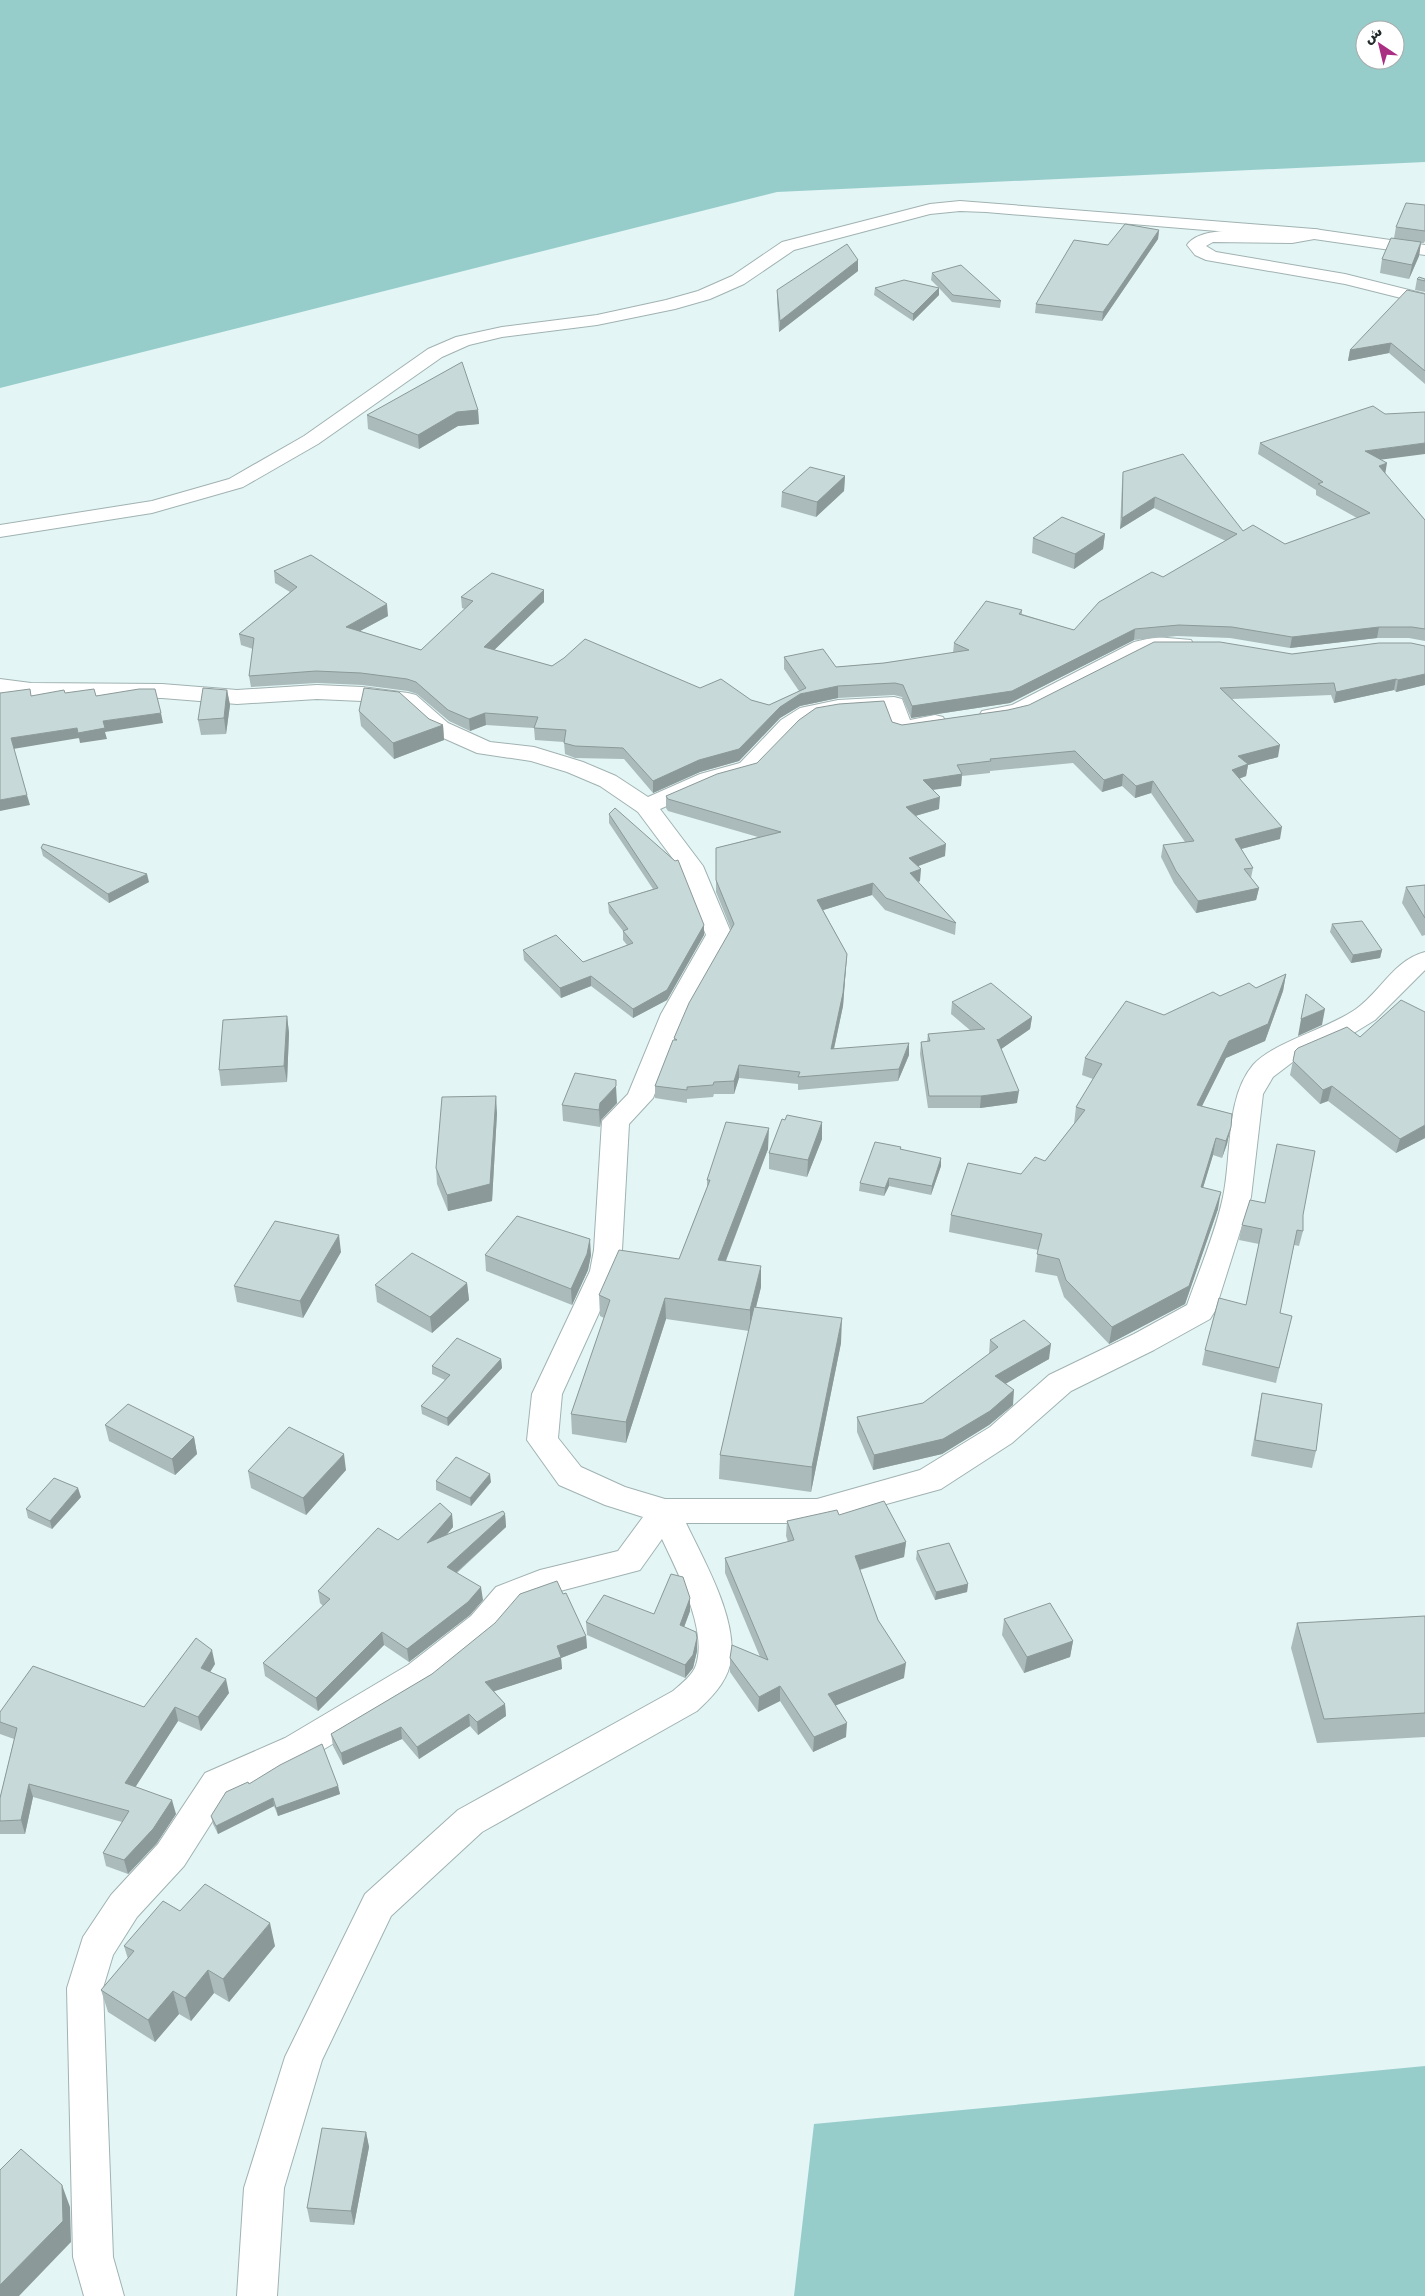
<svg xmlns="http://www.w3.org/2000/svg" width="1425" height="2296" viewBox="0 0 1425 2296" font-family="'DejaVu Sans',Cairo,sans-serif">
  <rect width="100%" height="100%" fill="#e3f5f5"/>
  <path fill="#96cdcb" fill-rule="evenodd" d="M0,0H1425V162L777,192L0,388ZM1365,30H1395V60H1365Z
    M1425,2066V2296H794L814,2124Z"/>
  <g fill="none" stroke-linecap="round" stroke-linejoin="round">
    <defs>
      <path id="minor" d="M1314,229L1320,230L1323,234L1320,238L1292,243L1213,242L1206,246L1216,252L1345,274L1425,294V304L1345,284L1206,260L1195,255L1187,245C1203,222 1265,234 1291,233C1299,232 1307,230 1314,229Z
        M1156,637L1191,640L1194,645L1191,650C1177,653 1162,647 1149,652C1106,667 1026,732 982,721L979,716L982,711L1012,705L1134,642Z
        M0,679L31,683L162,684L237,690L317,685L362,687L408,693L416,695L448,723L490,742L534,747L583,762L616,776L648,797L700,774L740,763L781,720L800,708L838,700L894,697L902,699L910,720L935,715L943,717L946,722L943,727L901,735L893,733L885,711L838,714L815,718L797,730L755,774L716,784L660,809L703,866L732,935L687,1014L653,1098L629,1124L622,1250L618,1271L562,1394L558,1438L581,1467L625,1487L665,1499H817L920,1470L990,1427L1049,1375L1134,1334L1187,1305C1199,1271 1216,1231 1223,1197C1232,1156 1225,1098 1253,1065C1273,1042 1328,1029 1356,1009C1381,991 1394,960 1425,952V970L1375,1020L1344,1039L1294,1061L1273,1077L1263,1094L1251,1197L1215,1311L1210,1319L1154,1350L1071,1391L1012,1443L941,1489L817,1523H686C704,1561 740,1622 730,1665C725,1684 711,1698 697,1711L482,1832L391,1916L322,2060L284,2188L277,2296H237L244,2188L285,2057L365,1894L458,1810L673,1691C681,1684 693,1675 696,1665C708,1630 677,1571 662,1539L640,1570L545,1595L520,1605L495,1634L432,1685L309,1758L229,1795L184,1866L137,1917L113,1955L103,1988L113,2257L124,2296H84L73,2257L67,1988L83,1937L111,1895L158,1844L205,1773L285,1738L408,1665L471,1616L496,1587L540,1570L618,1551L643,1517L605,1505L559,1485L527,1440L532,1394L590,1271L594,1250L602,1121L628,1094L661,1014L706,935L679,867L638,812L600,786L567,772L531,761L477,753L432,733L401,706L362,701L317,699L237,704L162,698L31,697L0,693Z"/>
      <path id="major" d="M960,201L1314,229L1425,245V255L1314,239L986,212L960,211L930,214L794,250L744,284L710,299L675,309L597,325L502,337L469,345L442,357L318,444L243,487L152,513L0,537V525L152,501L229,479L304,436L428,349L456,337L502,327L597,315L666,300L698,291L732,276L782,242L930,204Z"/>
    </defs>
    <use href="#minor" stroke="#a0b2b1" stroke-width="2"/>
    <use href="#major" stroke="#a0b2b1" stroke-width="2"/>
    <use href="#minor" fill="#fff" fill-rule="evenodd"/>
    <use href="#major" fill="#fff" fill-rule="evenodd"/>
  </g>
  <path fill="#abbbbb" d="M1425,205V241L1424,243H1421L1419,256L1409,279L1380,273L1382,259L1394,238L1396,227Z
    M1159,230L1158,239L1102,321L1035,313L1036,304L1108,245Z
    M858,260V271L779,332L777,301V290Z
    M932,273L1001,301L1000,308L952,302L939,288V295L913,321L874,295L875,288H939L931,280Z
    M1417,279H1425V292L1415,290Z
    M1425,294V384L1389,353L1348,361L1350,350Z
    M478,410L479,424L458,426L419,449L368,429L367,415Z
    M1260,443L1380,460L1385,474L1425,520V641L1409,638H1377L1290,648L1230,638L1177,636L1134,640L1010,703L911,718L902,697L894,695L838,698L800,706L780,718L739,761L700,772L653,793L624,759L575,758L565,754L564,742L535,740L534,728L486,725L470,731L449,721L417,694L408,691L362,685L317,683L251,687L249,676L253,649L241,645L239,634L290,592L275,583L274,571L388,616L360,631L421,650L465,609L462,608L461,597L544,590V602L494,650L552,666L700,688L751,700L769,705L799,691L784,669V657L836,667L884,663L953,653L954,643L1022,610V614L1074,630L1226,541L1154,508L1120,529L1122,483L1123,472L1243,531L1285,544L1357,518L1316,495V490L1258,454Z
    M845,476L844,491L816,517L781,507L782,492Z
    M1105,534L1103,549L1074,569L1032,553L1033,538Z
    M1425,646V685L1396,692L1394,690L1334,703L1331,695L1232,699L1278,757L1248,765L1246,776L1239,779L1280,839L1241,849L1253,868L1251,878L1259,888L1256,900L1196,913L1174,883L1161,857L1163,845L1185,842L1151,793L1135,798L1122,786L1102,792L1073,763L990,771V773L962,776L961,786L933,790L939,809L915,816L945,856L917,866L920,881L918,882L956,923L955,935L885,910L872,895L823,910L847,954L843,1006L834,1049L909,1055L898,1081L798,1090V1084L739,1078L734,1094H714L713,1097L687,1099V1103L655,1098V1086L674,1040V1038L731,929L716,892V848L758,837L668,811L666,808V796L757,763L892,722L902,725L1008,710L1292,654Z
    M227,690L230,705L226,734L201,735L198,720Z
    M359,711L443,725L444,740L394,759L361,726Z
    M609,814L704,925V935L667,1000L633,1018L591,986L561,998L524,960L523,950L583,962L627,945L623,940V931L609,913L608,903L653,889L609,823Z
    M41,848L149,882L109,903L43,856Z
    M1425,885V935L1422,936L1402,903L1406,887Z
    M1332,924L1382,950L1380,958L1351,963L1330,932Z
    M1286,974L1283,991L1265,1041L1226,1058L1202,1106L1232,1114L1227,1144L1222,1158L1213,1155L1203,1188L1218,1209L1185,1304L1109,1344L1064,1297L1057,1276L1035,1272L1038,1250L949,1232L951,1215L1045,1161L1074,1124L1076,1107L1093,1079L1082,1075L1085,1058L1164,1015L1220,996L1256,988Z
    M952,1002L1032,1017L1030,1029L1001,1049L1017,1103L980,1108H928L920,1054L921,1042H927L928,1034L971,1031L951,1014Z
    M287,1016L289,1033L287,1082L221,1086L219,1070Z
    M1295,1051L1425,1138L1396,1153L1328,1101L1320,1104L1290,1075Z
    M617,1103L601,1120L600,1127L563,1121L562,1105Z
    M497,1113L492,1201L448,1211L437,1184L436,1168Z
    M785,1120L822,1139L807,1177L769,1169V1153Z
    M901,1147V1149L941,1166L931,1195L889,1186L884,1196L859,1191L860,1183Z
    M768,1149L726,1261L761,1287L756,1307L841,1343L811,1492L719,1479L720,1455L749,1331L666,1319L626,1443L572,1434L571,1414L604,1318L600,1316L599,1295L679,1259L707,1187V1180Z
    M1303,1215V1231L1299,1246L1294,1245L1280,1313L1288,1331L1276,1383L1202,1365L1205,1350L1246,1305L1259,1244L1239,1240L1242,1225Z
    M341,1252L303,1318L237,1302L234,1286Z
    M485,1255H591L588,1270L572,1305L486,1271Z
    M467,1283L469,1300L432,1333L377,1302L375,1285Z
    M990,1340L1049,1359L1006,1383L1013,1405L989,1425L942,1454L873,1470L857,1432V1417L923,1403L989,1354Z
    M501,1359L502,1368L448,1426L422,1414L421,1406L445,1380L432,1374V1366Z
    M1262,1393L1316,1451L1312,1468L1251,1456L1259,1409Z
    M105,1425L194,1437L197,1454L175,1475L109,1441Z
    M346,1470L306,1515L251,1488L248,1471Z
    M436,1481L491,1482L471,1506L436,1490Z
    M81,1497L52,1529L28,1518L26,1509Z
    M452,1514L453,1527L446,1535L505,1514L506,1527L457,1573L483,1600L470,1615L409,1662L384,1645L318,1711L265,1676L263,1663L323,1606L320,1603L318,1591L398,1540Z
    M839,1515L906,1542L904,1557L860,1570L878,1620L904,1678L835,1705L846,1737L813,1752L780,1701L758,1712L730,1672V1658L760,1657L725,1573V1558L788,1542L786,1536L787,1521Z
    M917,1551L968,1584L967,1592L935,1600L916,1559Z
    M563,1594L586,1636L587,1648L561,1658L562,1669L494,1691L505,1704L506,1716L478,1735L470,1726L419,1759L402,1739L343,1765L333,1746L331,1734L432,1674Z
    M690,1598V1611L684,1627L697,1651L693,1668L685,1678L587,1635L586,1622L654,1614Z
    M1425,1616V1737L1317,1743L1291,1648L1297,1623Z
    M1004,1619L1073,1641L1070,1657L1024,1673L1002,1635Z
    M215,1664L210,1672L229,1693L201,1731L178,1721L135,1787L176,1814L157,1843L128,1874L106,1866L103,1853L122,1822L33,1797L25,1834H0V1798L14,1739L0,1734V1712L144,1707Z
    M249,1784L338,1786L340,1794L278,1816L274,1806L218,1834L213,1824L211,1816Z
    M180,1911L275,1946L229,2002L214,1993L191,2021L179,2014L155,2042L108,2012L101,1990L128,1959L124,1946Z
    M366,2132L369,2147L354,2225L310,2222L307,2208Z"/>
  <path fill="#8b9998" d="M1159,230L1158,239L1102,321L1103,312Z
    M1421,242L1419,256L1409,279L1412,265Z
    M858,260V271L779,332L780,321Z
    M939,288V295L913,321V314Z
    M1391,343L1389,353L1348,361L1350,350Z
    M478,410L479,424L458,426L419,449L418,435L457,412Z
    M1425,443V454L1363,462L1365,451Z
    M1387,463L1385,475L1379,466Z
    M845,476L844,491L816,517L817,502Z
    M1155,497L1154,508L1120,529L1122,518Z
    M1105,534L1103,549L1074,569L1075,554Z
    M544,590V602L485,659L484,647Z
    M387,604L388,616L347,638L346,627Z
    M1379,627L1377,638L1290,648L1292,637Z
    M1135,629L1134,640L1010,703L911,718L912,706Z
    M1425,674V685L1396,692L1398,680Z
    M1396,679L1394,690L1334,703L1336,692Z
    M838,686V698L800,706L780,718L739,761L700,772L653,793V781L800,694Z
    M227,690L230,705L226,734L224,718Z
    M161,713L163,723L105,732L107,739L80,743L78,733L103,721Z
    M485,713L486,725L470,731L469,719Z
    M443,725L444,740L394,759L393,743Z
    M77,728L79,738L13,749L11,738Z
    M1280,745L1278,757L1248,765L1246,776L1230,782L1232,770L1238,756Z
    M962,774L961,786L922,791L923,780Z
    M1123,774L1122,786L1102,792L1104,780Z
    M1153,781L1151,793L1135,798L1136,786Z
    M27,795L30,805L0,811V800Z
    M940,797L939,809L905,819L906,807Z
    M1282,827L1280,839L1233,851L1235,839Z
    M946,844L945,856L908,870L909,858Z
    M921,869L920,881L909,885L910,873Z
    M147,874L149,882L109,903L108,894Z
    M873,883L872,895L817,912V900Z
    M1259,888L1256,900L1196,913L1198,901Z
    M704,925V935L667,1000L633,1018V1009Z
    M1382,950L1380,958L1351,963L1353,955Z
    M847,954L843,1006L831,1062V1049Z
    M1286,974L1283,991L1265,1041L1226,1058L1194,1122L1197,1105L1229,1041Z
    M591,976V986L561,998L560,988Z
    M1325,1009L1322,1025L1298,1036L1301,1019Z
    M287,1016L289,1033L287,1082L284,1066Z
    M1032,1017L1030,1029L997,1052L998,1040Z
    M909,1043V1055L898,1081L899,1069Z
    M739,1065V1078L734,1094V1081Z
    M616,1086L617,1103L601,1120L600,1127L599,1110L600,1103Z
    M1332,1086L1328,1101L1320,1104L1323,1090Z
    M1019,1091L1017,1103L980,1108L981,1096Z
    M496,1096L497,1113L492,1201L448,1211L447,1195Z
    M822,1122V1139L807,1177L808,1160Z
    M1425,1125V1138L1396,1153L1400,1139Z
    M1231,1127L1227,1144L1222,1158L1226,1141Z
    M769,1128L768,1149L718,1281V1260Z
    M1216,1138L1213,1155L1198,1204L1201,1187Z
    M941,1158V1166L931,1195L932,1186Z
    M889,1178V1186L884,1196L885,1188Z
    M1221,1192L1218,1209L1185,1304L1109,1344L1112,1327Z
    M339,1235L341,1252L303,1318L300,1301Z
    M590,1239L591,1255L588,1270L572,1305L571,1289Z
    M761,1266V1287L750,1331V1310Z
    M467,1283L469,1300L432,1333L430,1317Z
    M665,1298L666,1319L626,1443V1422Z
    M842,1318L841,1343L811,1492L812,1467Z
    M1051,1344L1049,1359L993,1391L995,1376Z
    M501,1359L502,1368L448,1426L447,1418Z
    M1014,1390L1013,1405L989,1425L942,1454L873,1470L874,1455Z
    M194,1437L197,1454L175,1475L172,1459Z
    M344,1454L346,1470L306,1515L303,1498Z
    M490,1474L491,1482L471,1506L470,1498Z
    M78,1488L81,1497L52,1529L50,1521Z
    M452,1514L453,1527L429,1556L427,1543Z
    M505,1514L506,1527L448,1580L447,1567Z
    M906,1542L904,1557L854,1571L855,1556Z
    M968,1584L967,1592L935,1600L936,1592Z
    M481,1587L483,1600L470,1615L409,1662L407,1649Z
    M690,1598V1611L680,1638V1625Z
    M382,1632L384,1645L318,1711L316,1698Z
    M586,1636L587,1648L561,1658L562,1669L486,1694L485,1682L557,1646Z
    M697,1638V1651L693,1668L685,1678V1665Z
    M1073,1641L1070,1657L1024,1673L1027,1657Z
    M212,1650L215,1664L204,1682L201,1668Z
    M906,1663L904,1678L827,1709L828,1694Z
    M226,1679L229,1693L201,1731L198,1717Z
    M780,1686V1701L758,1712L759,1697Z
    M505,1704L506,1716L478,1735L477,1722Z
    M175,1707L178,1721L129,1797L125,1783Z
    M469,1714L470,1726L419,1759L417,1747Z
    M847,1723L846,1737L813,1752L814,1737Z
    M401,1727L402,1739L343,1765L341,1753Z
    M29,1784L33,1797L25,1834L21,1820Z
    M338,1786L340,1794L278,1816L276,1808Z
    M273,1798L274,1806L218,1834L216,1826Z
    M172,1800L176,1814L157,1843L128,1874L124,1860Z
    M270,1923L275,1946L229,2002L223,1979Z
    M208,1970L214,1993L191,2021L185,1998Z
    M173,1991L179,2014L155,2042L148,2020Z
    M366,2132L369,2147L354,2225L351,2211Z
    M62,2185L70,2207L71,2242L19,2296H0V2285Z"/>
  <path fill="#c7dad9" stroke="#8b9998" d="M1406,203L1425,205V231L1396,227Z
    M1125,224L1159,230L1103,312L1036,304L1074,240L1108,245Z
    M1391,238L1421,242L1412,265L1382,259Z
    M847,244L858,260L780,321L777,290Z
    M961,265L1001,301L953,295L932,273Z
    M1419,277L1425,279V281L1417,279Z
    M904,280L939,288L913,314L875,288Z
    M1407,290L1425,294V371L1391,343L1350,350Z
    M462,362L478,410L457,412L418,435L367,415Z
    M1373,406L1385,414L1425,412V443L1365,451L1387,463L1379,466L1425,520V629L1412,627H1379L1292,637L1232,627L1179,625L1135,629L1012,691L912,706L903,685L895,683L838,686L800,694L780,707L739,749L699,760L653,781L623,748L575,746L564,743L566,730L534,728L538,717L485,713L469,719L448,710L416,682L407,679L361,673L316,671L249,676L254,638L239,634L297,587L274,571L311,555L387,604L346,627L421,650L473,601L461,597L492,573L544,590L484,647L552,666L564,658L585,639L700,688L721,679L751,700L769,705L806,688L784,657L823,649L836,667L884,663L969,650L954,643L986,601L1022,610L1019,614L1074,630L1099,602L1152,572L1163,577L1237,534L1155,497L1122,518L1123,472L1183,454L1243,531L1253,525L1285,544L1370,513L1318,484L1323,482L1260,443Z
    M810,467L845,476L817,502L782,492Z
    M1062,517L1105,534L1075,554L1033,538Z
    M1154,642H1220L1292,654L1379,643H1411L1425,646V674L1398,680L1396,679L1336,692L1334,683L1220,688L1280,745L1238,756L1248,764L1232,770L1282,827L1235,839L1253,868L1244,869L1259,888L1198,901L1176,871L1163,845L1194,841L1153,781L1136,786L1123,774L1104,780L1075,751L990,759L991,761L957,765L962,774L923,780L940,797L906,807L946,844L909,858L921,869L910,873L956,923L886,898L873,883L817,900L847,954L843,993L831,1049L909,1043L899,1069L798,1077L800,1072L739,1065L734,1081L714,1082L713,1085L687,1087V1090L655,1086L673,1040H677L674,1038L689,1003L734,924L716,880V848L781,832L668,799L666,796L717,774L757,763L799,720L816,708L839,704L884,701L892,722L902,725L1008,710L1029,705Z
    M203,688L227,690L224,718L198,720Z
    M364,688L399,692L429,719L443,725L393,743L359,711Z
    M30,689L31,696L64,690L65,693L94,689L96,696L139,689H155L161,713L103,721L105,728L78,733L77,728L11,738L27,795L0,800V693Z
    M615,808L675,861L678,860L704,925L667,990L633,1009L591,976L560,988L523,950L556,935L583,962L633,943L623,931L628,929L608,903L658,888L609,814Z
    M43,844L147,874L108,894L41,848Z
    M1425,885V918L1406,887Z
    M1362,921L1382,950L1353,955L1332,924Z
    M1286,974L1268,1024L1229,1041L1197,1105L1232,1114L1231,1127L1226,1141L1216,1138L1201,1187L1221,1192L1189,1286L1112,1327L1066,1280L1059,1259L1037,1254L1042,1234L951,1215L968,1163L1021,1174L1035,1157L1045,1161L1085,1110L1076,1107L1102,1064L1085,1058L1126,1001L1164,1015L1213,992L1220,996L1249,983L1256,988Z
    M991,983L1032,1017L998,1040L997,1039L1019,1091L981,1096H929L921,1042L930,1041L928,1034L985,1029L952,1002Z
    M1306,994L1325,1009L1301,1019Z
    M1401,1000L1425,1012V1125L1400,1139L1332,1086L1323,1090L1293,1061L1295,1051L1298,1048L1347,1027L1360,1037Z
    M287,1016L284,1066L219,1070L223,1020Z
    M575,1073L616,1080V1086L600,1103L599,1110L562,1105Z
    M496,1096L490,1184L447,1195L436,1168L442,1097Z
    M787,1115L822,1122L808,1160L769,1153L782,1119L785,1120Z
    M726,1122L769,1128L718,1260L761,1266L750,1310L665,1298L626,1422L571,1414L610,1300L599,1295L619,1250L679,1259L710,1180H707Z
    M875,1142L901,1147L900,1149L941,1158L932,1186L889,1178L885,1188L860,1183Z
    M1277,1144L1315,1151L1303,1215V1231L1297,1230L1280,1313L1292,1316L1279,1368L1205,1350L1219,1298L1246,1305L1262,1229L1242,1225L1250,1200L1265,1203Z
    M517,1216L590,1239L587,1254L571,1289L485,1255Z
    M275,1221L339,1235L300,1301L234,1286Z
    M412,1253L467,1283L430,1317L375,1285Z
    M754,1307L842,1318L812,1467L720,1455Z
    M1024,1320L1051,1344L995,1376L1014,1390L990,1411L943,1439L874,1455L857,1417L923,1403L998,1347L990,1340Z
    M457,1338L501,1359L447,1418L421,1406L450,1375L432,1366Z
    M1262,1393L1322,1404L1316,1451L1255,1440Z
    M128,1404L194,1437L172,1459L105,1425Z
    M289,1427L344,1454L303,1498L248,1471Z
    M456,1457L490,1474L470,1498L436,1481Z
    M54,1478L78,1488L50,1521L26,1509Z
    M884,1501L906,1542L855,1556L878,1620L906,1663L828,1694L847,1723L814,1737L780,1686L759,1697L730,1658L732,1645L768,1660L725,1558L794,1540L787,1521L837,1510L839,1515Z
    M440,1503L452,1514L427,1543L503,1511L505,1514L447,1567L481,1587L468,1602L407,1649L382,1632L316,1698L263,1663L330,1599L318,1591L378,1528L398,1540Z
    M949,1543L968,1584L936,1592L917,1551Z
    M671,1574L683,1577L690,1598L680,1625L696,1632L697,1638L693,1655L685,1665L586,1622L604,1595L654,1614Z
    M557,1581L563,1594L566,1593L586,1636L557,1646L561,1657L485,1682L505,1704L477,1722L469,1714L417,1747L401,1727L341,1753L331,1734L432,1674L495,1623L520,1594Z
    M1050,1603L1073,1641L1027,1657L1004,1619Z
    M1425,1616V1713L1324,1719L1297,1623Z
    M196,1638L212,1650L201,1668L226,1679L198,1717L175,1707L125,1783L172,1800L153,1829L124,1860L103,1853L129,1811L29,1784L21,1820L0,1821V1798L17,1728L0,1722V1712L33,1666L144,1707Z
    M322,1744L338,1786L276,1808L273,1798L216,1826L211,1816L226,1792L248,1782L249,1784L280,1765Z
    M205,1884L270,1923L223,1979L208,1970L185,1998L173,1991L148,2020L101,1990L134,1951L124,1946L163,1901L180,1911Z
    M322,2128L366,2132L351,2211L307,2208Z
    M21,2149L62,2185L63,2221L0,2285V2170Z"/>
  <g transform="translate(1380 45) rotate(325)"><circle r="24" fill="#ffffff" stroke="#a7aaaa"/>
  <path d="M0-4L9 19L0 12L-9 19Z" fill="#aa2f83"/>
  <text y="-8" font-size="14" font-weight="bold" text-anchor="middle" fill="#242b2b">ش</text>
  </g>
</svg>
